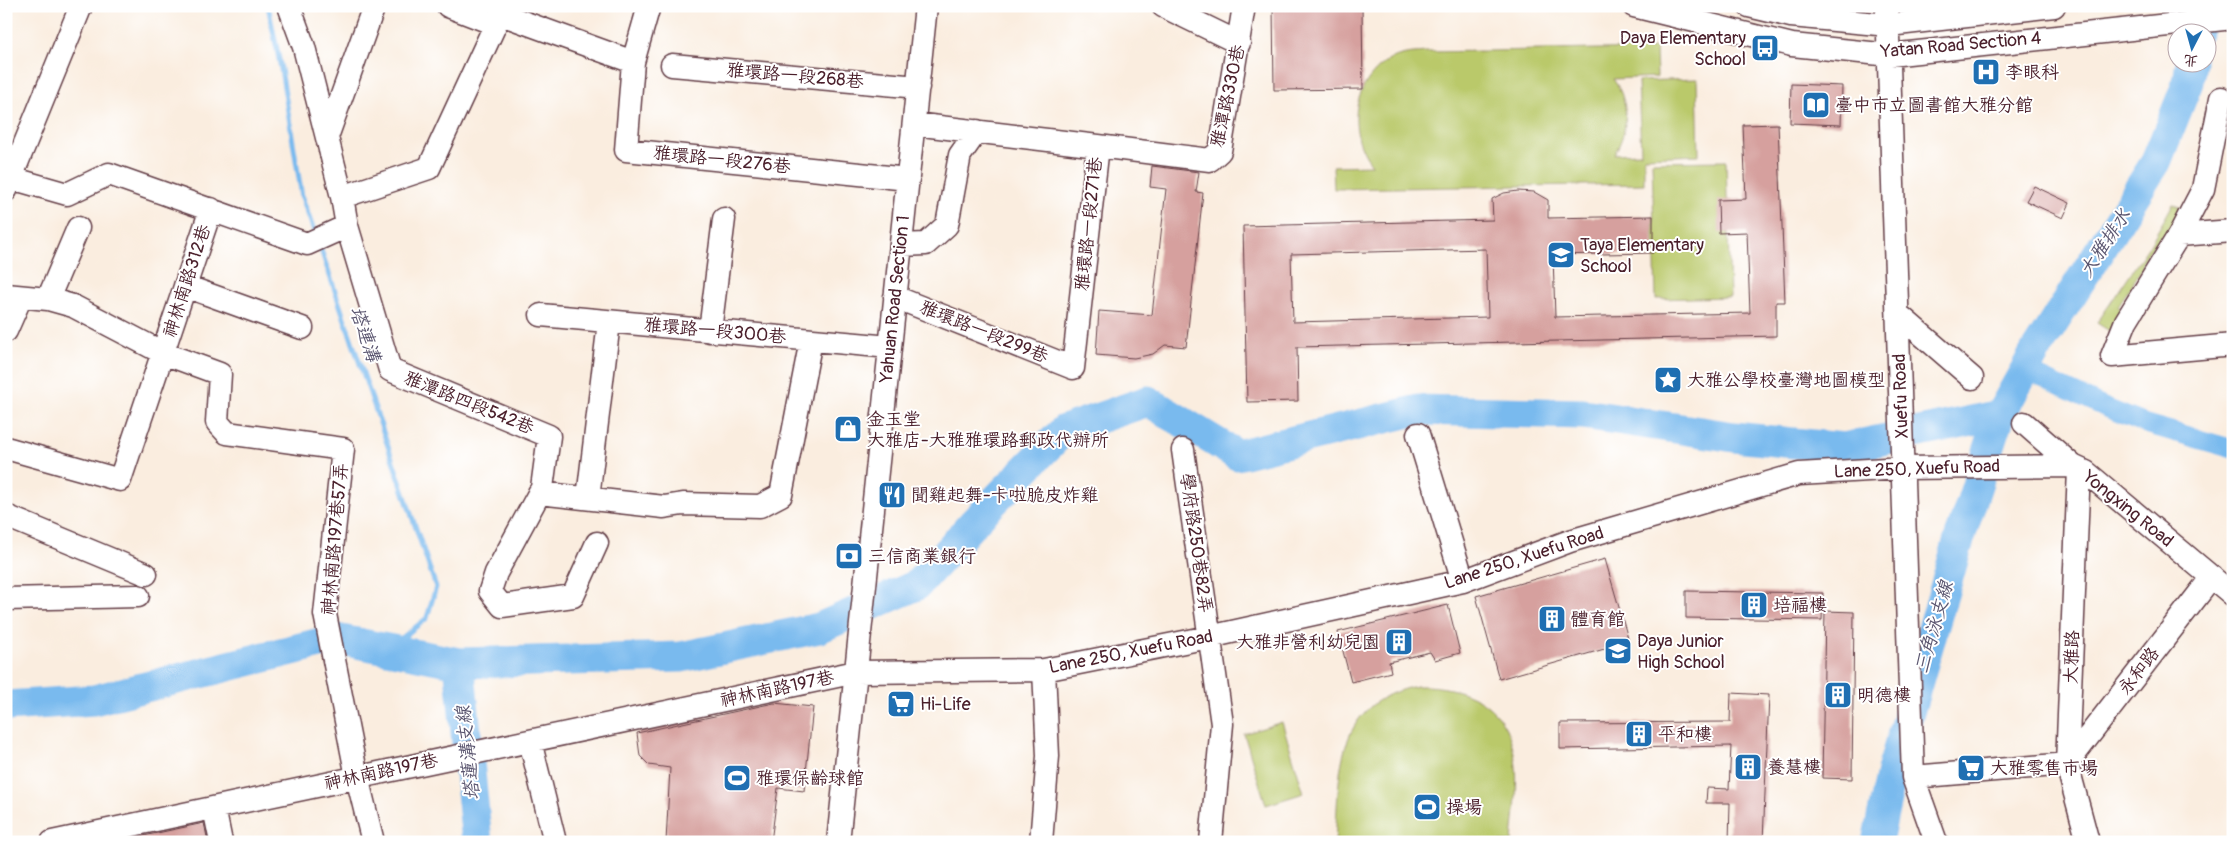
<svg xmlns="http://www.w3.org/2000/svg" width="2239" height="848" viewBox="0 0 2239 848" font-family="Pangolin,'LXGW WenKai TC',sans-serif">
  <rect width="100%" height="100%" fill="#fff"/>
  <filter id="ink" filterUnits="userSpaceOnUse"><feTurbulence type="fractalNoise" baseFrequency=".02" numOctaves="2"/><feDisplacementMap in="SourceGraphic" scale="10" xChannelSelector="R" yChannelSelector="G"/><feConvolveMatrix kernelMatrix="1 2 1 2 8 2 1 2 1" color-interpolation-filters="sRGB"/></filter>
  <filter id="wash" filterUnits="userSpaceOnUse"><feTurbulence type="fractalNoise" baseFrequency=".0096" numOctaves="4" result="noise"/><feDisplacementMap in="SourceGraphic" scale="20" xChannelSelector="R" yChannelSelector="G"/><feGaussianBlur stdDeviation="1.12" result="paint"/><feColorMatrix in="noise" values="0 0 0 0 0 0 0 0 0 0 0 0 0 0 0 0 0 1.4 0 .05"/><feComposite in="paint" operator="in"/></filter>
  <g filter="url(#wash)">
    <rect width="100%" height="100%" fill="#faeddf"/>
    <path fill="#bac96b" stroke="#82744b" d="M1656,48L1657,77L1613,79C1630,101 1629,131 1614,154L1641,153L1638,81L1697,79L1699,155L1644,157V184L1334,189L1333,166L1372,165C1345,130 1352,80 1393,58C1403,53 1416,53 1427,52Z
      M1726,161L1730,297L1656,299L1652,162Z
      M2173,204L2189,212L2168,249L2155,243L2141,264L2144,266L2118,306L2128,313L2114,334L2097,323L2149,246Z
      M1417,686C1464,685 1505,703 1514,753C1520,782 1514,813 1512,842H1335C1340,774 1333,702 1417,686Z
      M1282,722L1304,793L1266,805L1244,734Z"/>
    <g fill="none" stroke-linecap="round" stroke-linejoin="round">
      <path stroke="#79baee" stroke-width="5" d="M268,6L281,69L302,197L315,234
        M319,244L436,587L427,618L388,649"/>
      <path stroke="#79baee" stroke-width="19" d="M2025,370L2104,407L2146,424L2233,449"/>
      <path stroke="#79baee" stroke-width="31" d="M2196,32L2200,6
        M459,663L477,842
        M6,706L94,700L336,639L459,663L681,657L819,628L917,585L975,521L1064,430L1148,401L1237,455L1418,410L1583,414L1734,437L1844,448L2000,415
        M1877,842L1892,771L1958,543L2000,415L2035,352L2156,162L2188,82L2191,62"/>
    </g>
    <g id="blocks">
      <path fill="#d6a09e" fill-rule="evenodd" d="M1273,6H1362L1363,89L1274,90Z
        M1791,84L1842,86L1841,125L1790,123Z
        M1778,124L1785,302H1776V336L1297,347L1298,401L1247,402L1243,226L1493,220L1492,199L1504,193L1518,191L1534,192L1548,200V218L1653,216V253L1553,255L1555,317L1750,313L1747,232L1719,233L1718,200L1746,199L1743,125ZM1486,249L1488,317L1293,322L1291,254Z
        M1152,166L1199,172L1196,192L1203,193L1186,347L1165,345L1153,354L1134,358L1096,355L1099,311L1152,315L1166,189L1150,187Z
        M2034,186L2070,203L2063,218L2026,201Z
        M1605,559L1629,642L1499,679L1476,596Z
        M1686,591L1823,593L1822,620L1686,618Z
        M1448,605L1460,653L1435,660L1430,652L1389,662L1391,672L1351,682L1338,632Z
        M1825,611L1854,612L1852,779L1822,778Z
        M1731,693L1769,695L1763,842H1729L1730,803H1706L1707,788L1729,789L1731,746L1560,749V723L1730,722Z
        M774,703L813,707L804,791L778,788L771,842H666L670,768L649,765L640,756L637,733Z
        M204,823L208,842H125V840Z"/>
    </g>
  </g>
  <g filter="url(#ink)">
    <use href="#blocks" fill-opacity="0" stroke="#643e46" stroke-width="1"/>
    <g fill="none" stroke-linecap="round" stroke-linejoin="round">
      <defs>
        <path id="minor" d="M289,6L304,47L342,197L347,226L390,370L549,436L542,488L496,573L490,591L502,606L573,596L597,543
          M448,6L495,24
          M649,6L633,62L626,150L908,179
          M1163,6L1239,43
          M1634,6L1792,45L1890,55L2233,18
          M1749,6L1791,16L1889,25L2054,6
          M1887,6L1913,777L1936,842
          M501,14L633,62
          M672,65L918,87
          M2221,98L2203,189L2179,235L2126,321L2112,356L2233,345
          M327,137L374,6
          M1098,146L1210,160L1220,151L1244,6
          M11,178L67,194L109,174L307,244L347,226
          M6,190L81,6
          M342,197L429,168L504,6
          M2179,235L2233,231
          M901,245L926,244L947,225L960,155L977,131
          M185,286L302,328
          M6,295L48,299L73,306L163,353L220,374L217,422L227,433L343,449L325,614L357,777L373,842
          M895,297L1073,368L1098,146L914,124
          M48,299L78,228
          M1898,314L1972,378
          M541,315L890,347
          M6,331L21,297
          M710,331L724,219
          M2024,423L2073,466L2086,472L2233,595
          M1418,434L1463,581
          M6,448L120,480L211,209
          M1183,450L1222,724L1211,842
          M2079,469L2067,764L2088,842
          M539,493L664,507L683,504L760,506L781,495L811,340
          M588,498L609,322
          M6,516L146,574
          M6,599L138,596
          M530,741L555,842
          M1913,777L2067,764L2212,577
          M214,808L221,842
          M52,842L856,672L1044,670L1209,637L1463,581L1570,541L1799,474L1903,468L2073,466
          M838,842L926,6
          M1041,842L1048,756L1044,670"/>
      </defs>
      <use href="#minor" stroke="#643e46" stroke-width="25"/>
      <use href="#minor" stroke="#fff" stroke-width="22"/>
    </g>
  </g>
  <defs>
    <symbol id="bus-square" viewBox="-11 -11 22 22"><rect x="-9" y="-9" width="18" height="18" rx="4" fill="#1f6fb2" stroke="#fff"/><path d="M-5-6H5V4H4V6H2V4H-2V6H-4V4H-5ZM-3.5-4V0h7V-4ZM-3.5 1.2v1.5H-2V1.2ZM2 1.2v1.5H3.5V1.2Z" fill="#fff"/></symbol>
    <symbol id="hospital-square" viewBox="-11 -11 22 22"><rect x="-9" y="-9" width="18" height="18" rx="4" fill="#1f6fb2" stroke="#fff"/><path d="M-5-5h3v3.5h4V-5h3V5h-3V1.5h-4V5h-3Z" fill="#fff"/></symbol>
    <symbol id="library-square" viewBox="-11 -11 22 22"><rect x="-9" y="-9" width="18" height="18" rx="4" fill="#1f6fb2" stroke="#fff"/><path d="M-6-4Q-3-5.5-.7-3.5V5Q-3 3-6 4ZM6-4Q3-5.5 .7-3.5V5Q3 3 6 4Z" fill="#fff"/></symbol>
    <symbol id="school-square" viewBox="-11 -11 22 22"><rect x="-9" y="-9" width="18" height="18" rx="4" fill="#1f6fb2" stroke="#fff"/><path d="M0-5L7-2L0 1L-7-2ZM-4 1L0 2.5L4 1V4Q0 6-4 4Z" fill="#fff"/></symbol>
    <symbol id="sight-square" viewBox="-11 -11 22 22"><rect x="-9" y="-9" width="18" height="18" rx="4" fill="#1f6fb2" stroke="#fff"/><path d="M0-6L1.8-2.2L6-1.7L2.9 1.2L3.7 5.4L0 3.3L-3.7 5.4L-2.9 1.2L-6-1.7L-1.8-2.2Z" fill="#fff"/></symbol>
    <symbol id="shop-square" viewBox="-11 -11 22 22"><rect x="-9" y="-9" width="18" height="18" rx="4" fill="#1f6fb2" stroke="#fff"/><path d="M-5-2.5h2.3a2.7 3.5 0 0 1 5.4 0H5L5.5 6h-11ZM-1.5-2.5h3a1.5 2.3 0 0 0-3 0Z" fill="#fff"/></symbol>
    <symbol id="restaurant-square" viewBox="-11 -11 22 22"><rect x="-9" y="-9" width="18" height="18" rx="4" fill="#1f6fb2" stroke="#fff"/><path d="M-5-6h1v4h1v-4h1v4h1v-4h1v5L-1.5 .5V6h-2V.5L-5-1ZM5-6V6H3V1.5H1.5Q1.5-4 5-6Z" fill="#fff"/></symbol>
    <symbol id="bank-square" viewBox="-11 -11 22 22"><rect x="-9" y="-9" width="18" height="18" rx="4" fill="#1f6fb2" stroke="#fff"/><path d="M-6-4H6V4H-6ZM0-2.3a2.3 2.3 0 1 0 0 4.6a2.3 2.3 0 1 0 0-4.6Z" fill="#fff"/></symbol>
    <symbol id="building-square" viewBox="-11 -11 22 22"><rect x="-9" y="-9" width="18" height="18" rx="4" fill="#1f6fb2" stroke="#fff"/><path d="M-4-6H4V6H1V3H-1V6H-4ZM-2.5-4.3h1.7v1.8h-1.7ZM.8-4.3h1.7v1.8H.8ZM-2.5-1h1.7V.8h-1.7ZM.8-1h1.7V.8H.8Z" fill="#fff"/></symbol>
    <symbol id="supermarket-square" viewBox="-11 -11 22 22"><rect x="-9" y="-9" width="18" height="18" rx="4" fill="#1f6fb2" stroke="#fff"/><path d="M-6-5.5h2.5l.6 2H6L4.5 2H-2.5L-4.4-4H-6ZM-1.5 3.2a1.3 1.3 0 1 0 .1 0ZM3 3.2a1.3 1.3 0 1 0 .1 0Z" fill="#fff"/></symbol>
    <symbol id="stadium-square" viewBox="-11 -11 22 22"><rect x="-9" y="-9" width="18" height="18" rx="4" fill="#1f6fb2" stroke="#fff"/><path d="M0-5a6.5 5 0 1 0 0 10a6.5 5 0 1 0 0-10ZM-3.5-1.8h7v3.6h-7Z" fill="#fff"/></symbol>
  </defs>
  <g fill-rule="evenodd">
    <use href="#bus-square" x="1749" y="32" width="32" height="32"/>
    <use href="#hospital-square" x="1970" y="56" width="32" height="32"/>
    <use href="#library-square" x="1800" y="89" width="32" height="32"/>
    <use href="#school-square" x="1545" y="239" width="32" height="32"/>
    <use href="#sight-square" x="1652" y="364" width="32" height="32"/>
    <use href="#shop-square" x="832" y="413" width="32" height="32"/>
    <use href="#restaurant-square" x="876" y="479" width="32" height="32"/>
    <use href="#bank-square" x="833" y="540" width="32" height="32"/>
    <use href="#building-square" x="1738" y="589" width="32" height="32"/>
    <use href="#building-square" x="1536" y="603" width="32" height="32"/>
    <use href="#building-square" x="1383" y="626" width="32" height="32"/>
    <use href="#school-square" x="1602" y="635" width="32" height="32"/>
    <use href="#building-square" x="1822" y="679" width="32" height="32"/>
    <use href="#supermarket-square" x="885" y="688" width="32" height="32"/>
    <use href="#building-square" x="1623" y="718" width="32" height="32"/>
    <use href="#building-square" x="1732" y="751" width="32" height="32"/>
    <use href="#supermarket-square" x="1955" y="752" width="32" height="32"/>
    <use href="#stadium-square" x="721" y="762" width="32" height="32"/>
    <use href="#stadium-square" x="1411" y="791" width="32" height="32"/>
  </g>
  <g text-anchor="middle" dominant-baseline="central" stroke-width="4" stroke-linejoin="round" paint-order="stroke">
    <g font-size="18" fill="#4a1f2b" stroke="#fff" text-anchor="start">
      <text x="1746" y="38" text-anchor="end">Daya Elementary<tspan x="1746" dy="21">School</tspan></text>
      <text x="2005" y="72">李眼科</text>
      <text x="1835" y="105">臺中市立圖書館大雅分館</text>
      <text x="1580" y="245">Taya Elementary<tspan x="1580" dy="21">School</tspan></text>
      <text x="1687" y="380">大雅公學校臺灣地圖模型</text>
      <text x="867" y="419">金玉堂<tspan x="867" dy="21">大雅店-大雅雅環路郵政代辦所</tspan></text>
      <text x="911" y="495">聞雞起舞-卡啦脆皮炸雞</text>
      <text x="868" y="556">三信商業銀行</text>
      <text x="1773" y="605">培福樓</text>
      <text x="1571" y="619">體育館</text>
      <text x="1637" y="641">Daya Junior<tspan x="1637" dy="21">High School</tspan></text>
      <text x="1380" y="642" text-anchor="end">大雅非營利幼兒園</text>
      <text x="1857" y="695">明德樓</text>
      <text x="920" y="704">Hi-Life</text>
      <text x="1658" y="734">平和樓</text>
      <text x="1767" y="767">養慧樓</text>
      <text x="1990" y="768">大雅零售市場</text>
      <text x="756" y="778">雅環保齡球館</text>
      <text x="1446" y="807">操場</text>
    </g>
    <g font-size="18" fill="#4a1f2b" stroke="#fff">
      <text transform="translate(1961 45) rotate(-5)">Yatan Road Section 4</text>
      <text transform="translate(795 76) rotate(5)">雅環路一段268巷</text>
      <text transform="translate(1228 96) rotate(-78)">雅潭路330巷</text>
      <text transform="translate(722 160) rotate(6)">雅環路一段276巷</text>
      <text transform="translate(1089 224) rotate(-84)">雅環路一段271巷</text>
      <text transform="translate(187 281) rotate(-72)">神林南路312巷</text>
      <text transform="translate(895 299) rotate(-84)">Yahuan Road Section 1</text>
      <text transform="translate(715 331) rotate(5)">雅環路一段300巷</text>
      <text transform="translate(984 332) rotate(22)">雅環路一段299巷</text>
      <text transform="translate(1901 396) rotate(-92)">Xuefu Road</text>
      <text transform="translate(469 403) rotate(22)">雅潭路四段542巷</text>
      <text transform="translate(1917 469) rotate(-2)">Lane 250, Xuefu Road</text>
      <text transform="translate(2128 509) rotate(39)">Yongxing Road</text>
      <text transform="translate(335 539) rotate(-85)">神林南路197巷57弄</text>
      <text transform="translate(1196 543) rotate(82)">學府路250巷82弄</text>
      <text transform="translate(1524 558) rotate(-18)">Lane 250, Xuefu Road</text>
      <text transform="translate(1131 652) rotate(-11)">Lane 250, Xuefu Road</text>
      <text transform="translate(2072 657) rotate(-88)">大雅路</text>
      <text transform="translate(2139 671) rotate(-52)">永和路</text>
      <text transform="translate(777 689) rotate(-12)">神林南路197巷</text>
      <text transform="translate(381 772) rotate(-12)">神林南路197巷</text>
    </g>
    <g font-size="19" font-style="italic" fill="#5a556f" stroke="#fff">
      <text transform="translate(2105 243) rotate(-57)">大雅排水</text>
      <text transform="translate(365 334) rotate(71)">塔連溝</text>
      <text transform="translate(1934 627) rotate(-74)">三角泳支線</text>
      <text transform="translate(468 753) rotate(-96)">塔蓮溝支線</text>
    </g>
  </g>
  <rect width="2239" height="848" fill="none" stroke="#fff" stroke-width="25"/>
  <g transform="translate(2192 48) rotate(186)"><circle r="24" fill="#ffffff" stroke="#b7a5aa"/>
  <path d="M0-4L9 19L0 12L-9 19Z" fill="#1f6fb2"/>
  <text y="-8" font-size="14" font-weight="bold" text-anchor="middle" fill="#4a1f2b">北</text>
  </g>
</svg>
